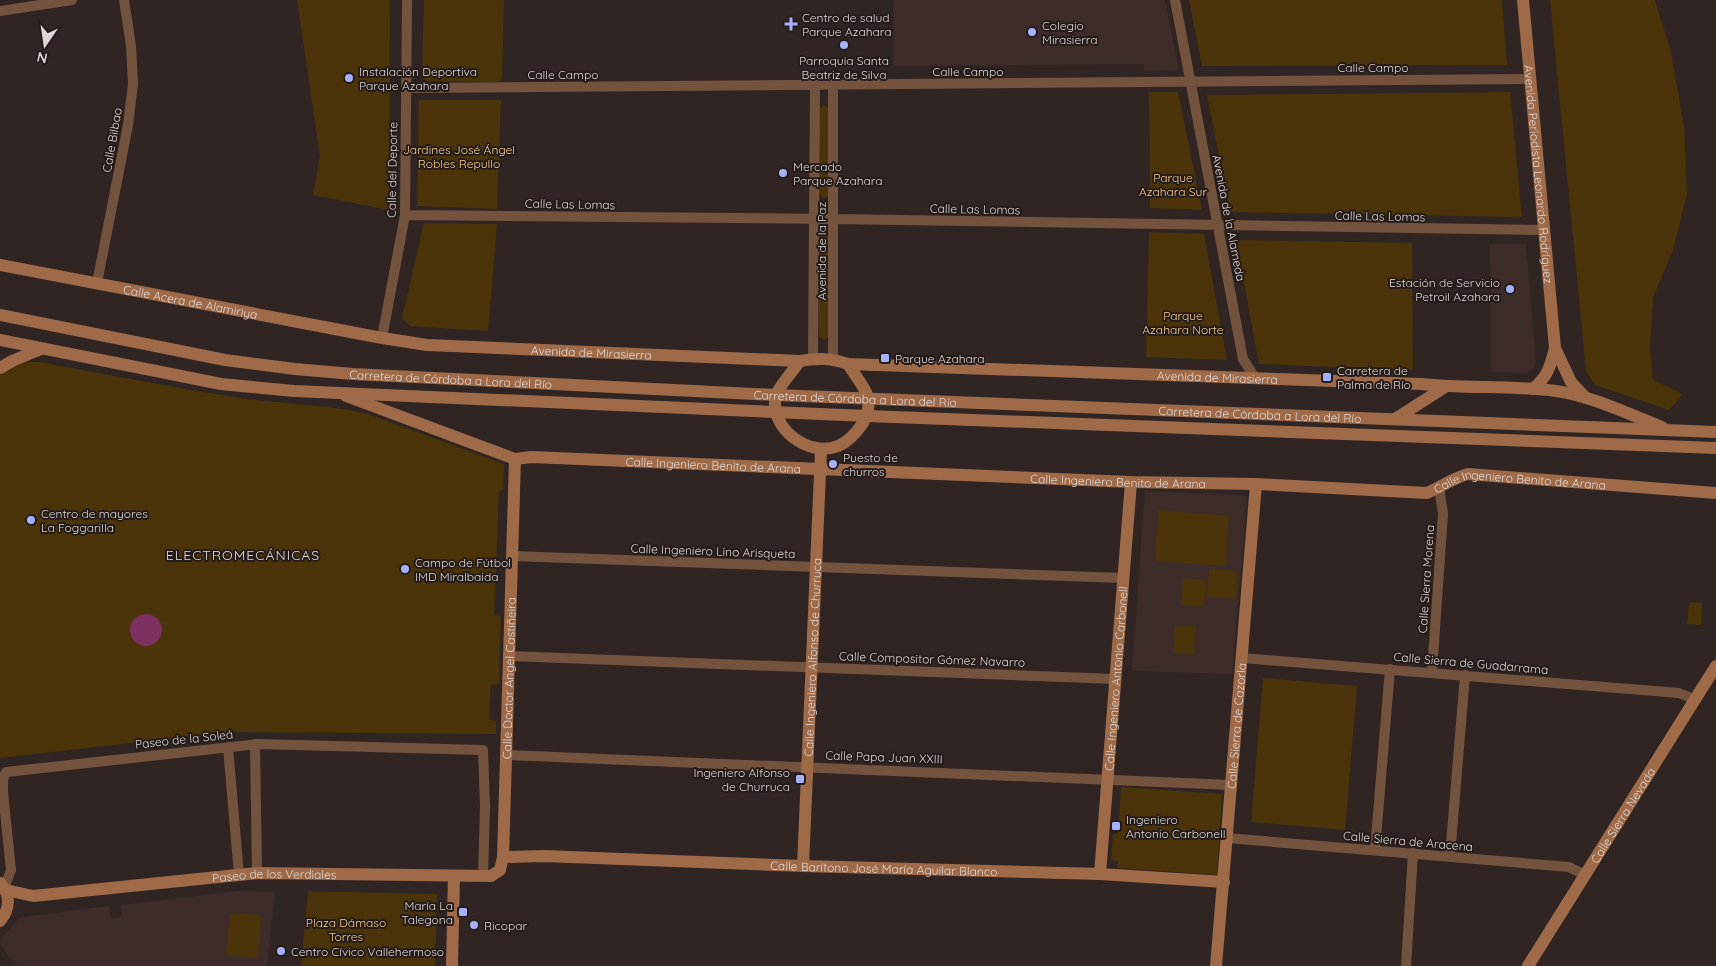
<svg xmlns="http://www.w3.org/2000/svg" width="1716" height="966" viewBox="0 0 1716 966" font-family="Quicksand,sans-serif">
  <rect width="100%" height="100%" fill="#302523"/>
  <path fill="#3d2c29" d="M894,0H1165L1179,71L1144,70V64L893,66Z
    M1490,244H1526L1536,362L1534,367L1527,373L1491,372Z
    M1145,491L1247,495L1232,674L1132,671Z
    M238,891L275,892L267,966H18L6,953L0,942L1,938L20,918L30,916L109,906L111,919L122,917L121,905Z"/>
  <path fill="#4b330a" d="M297,0H390L389,210L313,195L320,156Z
    M424,0H504L502,79L497,82L426,81L422,76Z
    M1189,0H1502L1507,65L1202,66Z
    M1550,0H1655L1671,52L1684,127L1687,194L1673,251L1653,297L1650,347L1653,380L1683,394L1669,410L1595,385L1586,371Z
    M1149,92H1178L1202,210L1150,208Z
    M1510,92L1522,217L1230,212L1207,95Z
    M419,100H501L497,209L417,206Z
    M824,105L830,109V194L825,198L819,194V109Z
    M424,223L497,224L488,331L410,326L402,318Z
    M1149,232L1204,234L1227,360L1146,357Z
    M825,233L830,238V337L824,340L819,336V238Z
    M1236,240L1412,243L1413,370L1259,364Z
    M28,362H40C109,375 177,388 247,399C287,404 328,405 368,414L504,464L503,489L499,491L494,615L501,616L499,684L491,685L489,719L496,721V734L227,732L0,758V375L10,368Z
    M1158,510L1229,516L1226,566L1155,561Z
    M1209,569L1238,571L1236,599L1207,597Z
    M1183,578L1206,580L1204,607L1181,605Z
    M1689,602L1702,603L1701,625L1687,624Z
    M1175,625L1196,626L1194,655L1173,653Z
    M1263,678L1357,686L1345,830L1251,822Z
    M1121,787L1222,794L1217,875L1117,868L1118,861L1111,860L1113,834H1118Z
    M308,891L437,894L435,966H301Z
    M230,913L262,915L258,958L226,955Z"/>
  <path fill="#7d3160" d="M130 630a16 16 0 1 1 32 0a16 16 0 1 1-32 0Z"/>
  <g fill="none" stroke-linecap="round" stroke-linejoin="round">
    <path stroke="#74533e" stroke-width="10" d="M1175,0L1243,359L1255,378
      M0,11L72,0
      M833,84V359
      M406,88L1530,79
      M405,215L834,219L1544,230
      M97,283L128,125L133,84L131,46L124,0
      M382,338L405,215L407,0
      M813,359L815,84
      M512,556L1123,578
      M509,656L1115,679
      M1242,658L1679,693L1696,700
      M1432,672L1443,514L1439,487
      M255,744L257,873
      M228,747L239,875
      M506,755L1232,785
      M1227,838L1569,867L1585,875
      M1375,850L1390,669
      M1450,856L1465,675
      M4,888L11,870L3,792V779L6,772L258,744L483,750L485,807L483,876
      M1406,966L1413,853"/>
    <g stroke="#9e6a48" stroke-width="12">
      <path id="s1" d="M1523,0L1555,348C1550,367 1548,376 1533,389"/>
      <path id="s2" d="M0,265L382,338L427,345L800,361"/>
      <path id="s3" d="M0,315L225,360L295,369L353,374L776,395L1716,432"/>
      <path d="M0,340L221,384L294,391L867,416L1716,448"/>
      <path d="M1555,348L1571,382L1586,398"/>
      <path id="s4" d="M848,364C854,374 864,386 868,397C870,405 867,416 863,423C857,432 848,442 838,446C809,458 768,428 776,395C778,388 795,368 800,361C819,358 831,358 848,364L1421,384C1466,389 1511,385 1556,391C1592,396 1628,414 1662,427"/>
      <path d="M0,368L12,361L41,349"/>
      <path id="s5" d="M346,396L515,459L531,457L1131,482L1256,484L1427,493C1441,487 1453,478 1468,474L1716,493"/>
      <path d="M1395,419L1445,387"/>
      <path id="s6" d="M503,857L544,856L803,866L1100,874L1224,882"/>
      <path id="s7" d="M803,866L821,450"/>
      <path id="s8" d="M1100,874L1131,482"/>
      <path d="M0,883C11,895 10,909 0,921"/>
      <path id="s9" d="M6,890L33,896L257,873L491,876L500,870L503,857L515,459"/>
      <path d="M452,966L454,876"/>
      <path id="s10" d="M1216,966L1256,484"/>
      <path id="s11" d="M1528,966L1716,666"/>
    </g>
  </g>
  <g fill="#a6b1fc" stroke="#261c1a" stroke-width="2">
    <path d="M788.5 16.5h5v5h5v5h-5v5h-5v-5h-5v-5h5z"/>
    <circle cx="1032" cy="32" r="5"/>
    <circle cx="844" cy="45" r="5"/>
    <circle cx="349" cy="78" r="5"/>
    <circle cx="783" cy="173" r="5"/>
    <circle cx="1510" cy="289" r="5"/>
    <rect x="880" y="353" width="10" height="10" rx="2.5"/>
    <rect x="1322" y="372" width="10" height="10" rx="2.5"/>
    <circle cx="833" cy="464" r="5"/>
    <circle cx="31" cy="520" r="5"/>
    <circle cx="405" cy="569" r="5"/>
    <rect x="795" y="774" width="10" height="10" rx="2.5"/>
    <rect x="1111" y="821" width="10" height="10" rx="2.5"/>
    <rect x="458" y="907" width="10" height="10" rx="2.5"/>
    <circle cx="474" cy="925" r="5"/>
    <circle cx="281" cy="951" r="5"/>
  </g>
  <g text-anchor="middle" dominant-baseline="central" stroke-width="4" stroke-linejoin="round" paint-order="stroke">
    <g font-size="12" fill="#ddd6d5" stroke="#261c1a" text-anchor="start">
      <text x="802" y="17">Centro de salud<tspan x="802" dy="14">Parque Azahara</tspan></text>
      <text x="1042" y="25">Colegio<tspan x="1042" dy="14">Mirasierra</tspan></text>
      <text x="844" y="60" text-anchor="middle">Parroquia Santa<tspan x="844" dy="14">Beatriz de Silva</tspan></text>
      <text x="359" y="71">Instalación Deportiva<tspan x="359" dy="14">Parque Azahara</tspan></text>
      <text x="793" y="166">Mercado<tspan x="793" dy="14">Parque Azahara</tspan></text>
      <text x="1500" y="282" text-anchor="end">Estación de Servicio<tspan x="1500" dy="14">Petroil Azahara</tspan></text>
      <text x="895" y="358">Parque Azahara</text>
      <text x="1337" y="370">Carretera de<tspan x="1337" dy="14">Palma de Río</tspan></text>
      <text x="843" y="457">Puesto de<tspan x="843" dy="14">churros</tspan></text>
      <text x="41" y="513">Centro de mayores<tspan x="41" dy="14">La Foggarilla</tspan></text>
      <text x="415" y="562">Campo de Fútbol<tspan x="415" dy="14">IMD Miralbaida</tspan></text>
      <text x="790" y="772" text-anchor="end">Ingeniero Alfonso<tspan x="790" dy="14">de Churruca</tspan></text>
      <text x="1126" y="819">Ingeniero<tspan x="1126" dy="14">Antonio Carbonell</tspan></text>
      <text x="453" y="905" text-anchor="end">María La<tspan x="453" dy="14">Talegona</tspan></text>
      <text x="484" y="925">Ricopar</text>
      <text x="291" y="951">Centro Cívico Vallehermoso</text>
    </g>
    <g font-size="12" fill="#ddd6d5" stroke="#261c1a">
      <text x="1373" y="67">Calle Campo</text>
      <text x="968" y="71">Calle Campo</text>
      <text x="563" y="74">Calle Campo</text>
      <text transform="translate(112 140) rotate(-80)">Calle Bilbao</text>
      <text transform="translate(392 170) rotate(-89)">Calle del Deporte</text>
      <text stroke="none"><textPath href="#s1" startOffset="175">Avenida Periodista Leonardo Rodríguez</textPath></text>
      <text transform="translate(570 204) rotate(1)">Calle Las Lomas</text>
      <text transform="translate(975 209) rotate(1)">Calle Las Lomas</text>
      <text transform="translate(1380 216) rotate(1)">Calle Las Lomas</text>
      <text transform="translate(1229 218) rotate(79)">Avenida de la Alameda</text>
      <text transform="translate(821 251) rotate(-90)">Avenida de la Paz</text>
      <text stroke="none"><textPath href="#s2" startOffset="194">Calle Acera de Alamiriya</textPath></text>
      <text stroke="none"><textPath href="#s2" startOffset="599">Avenida de Mirasierra</textPath></text>
      <text stroke="none"><textPath href="#s4" startOffset="656">Avenida de Mirasierra</textPath></text>
      <text stroke="none"><textPath href="#s3" startOffset="456">Carretera de Córdoba a Lora del Río</textPath></text>
      <text stroke="none"><textPath href="#s3" startOffset="861">Carretera de Córdoba a Lora del Río</textPath></text>
      <text stroke="none"><textPath href="#s3" startOffset="1266">Carretera de Córdoba a Lora del Río</textPath></text>
      <text stroke="none"><textPath href="#s5" startOffset="379">Calle Ingeniero Benito de Arana</textPath></text>
      <text stroke="none"><textPath href="#s5" startOffset="784">Calle Ingeniero Benito de Arana</textPath></text>
      <text stroke="none"><textPath href="#s5" startOffset="1189">Calle Ingeniero Benito de Arana</textPath></text>
      <text transform="translate(713 551) rotate(2)">Calle Ingeniero Lino Arisqueta</text>
      <text transform="translate(1426 579) rotate(-86)">Calle Sierra Morena</text>
      <text stroke="none"><textPath href="#s7" startOffset="209">Calle Ingeniero Alfonso de Churruca</textPath></text>
      <text transform="translate(932 659) rotate(2)">Calle Compositor Gómez Navarro</text>
      <text transform="translate(1471 663) rotate(5)">Calle Sierra de Guadarrama</text>
      <text stroke="none"><textPath href="#s8" startOffset="196">Calle Ingeniero Antonio Carbonell</textPath></text>
      <text stroke="none"><textPath href="#s9" startOffset="690">Calle Doctor Angel Castiñeira</textPath></text>
      <text stroke="none"><textPath href="#s10" startOffset="241">Calle Sierra de Cazorla</textPath></text>
      <text transform="translate(184 739) rotate(-6)">Paseo de la Soleá</text>
      <text transform="translate(884 757) rotate(2)">Calle Papa Juan XXIII</text>
      <text stroke="none"><textPath href="#s11" startOffset="178">Calle Sierra Nevada</textPath></text>
      <text transform="translate(1408 841) rotate(5)">Calle Sierra de Aracena</text>
      <text stroke="none"><textPath href="#s6" startOffset="381">Calle Barítono José María Aguilar Blanco</textPath></text>
      <text stroke="none"><textPath href="#s9" startOffset="270">Paseo de los Verdiales</textPath></text>
    </g>
    <g font-size="12" fill="#f5ca8f" stroke="#261c1a">
      <text x="459" y="149">Jardines José Ángel<tspan x="459" dy="14">Robles Repullo</tspan></text>
      <text x="1173" y="177">Parque<tspan x="1173" dy="14">Azahara Sur</tspan></text>
      <text x="1183" y="315">Parque<tspan x="1183" dy="14">Azahara Norte</tspan></text>
      <text x="346" y="922">Plaza Dámaso<tspan x="346" dy="14">Torres</tspan></text>
    </g>
    <g font-size="14" letter-spacing="1" fill="#ddd6d5" stroke="#261c1a">
      <text x="243" y="555">ELECTROMECÁNICAS</text>
    </g>
  </g>
  <g transform="translate(45 45) rotate(193)" stroke="#261c1a" stroke-width="4" paint-order="stroke">
  <path d="M0-4L9 19L0 12L-9 19Z" fill="#ddd6d5"/>
  <text y="-8" font-size="14" font-weight="bold" text-anchor="middle" fill="#ddd6d5">N</text>
  </g>
</svg>
